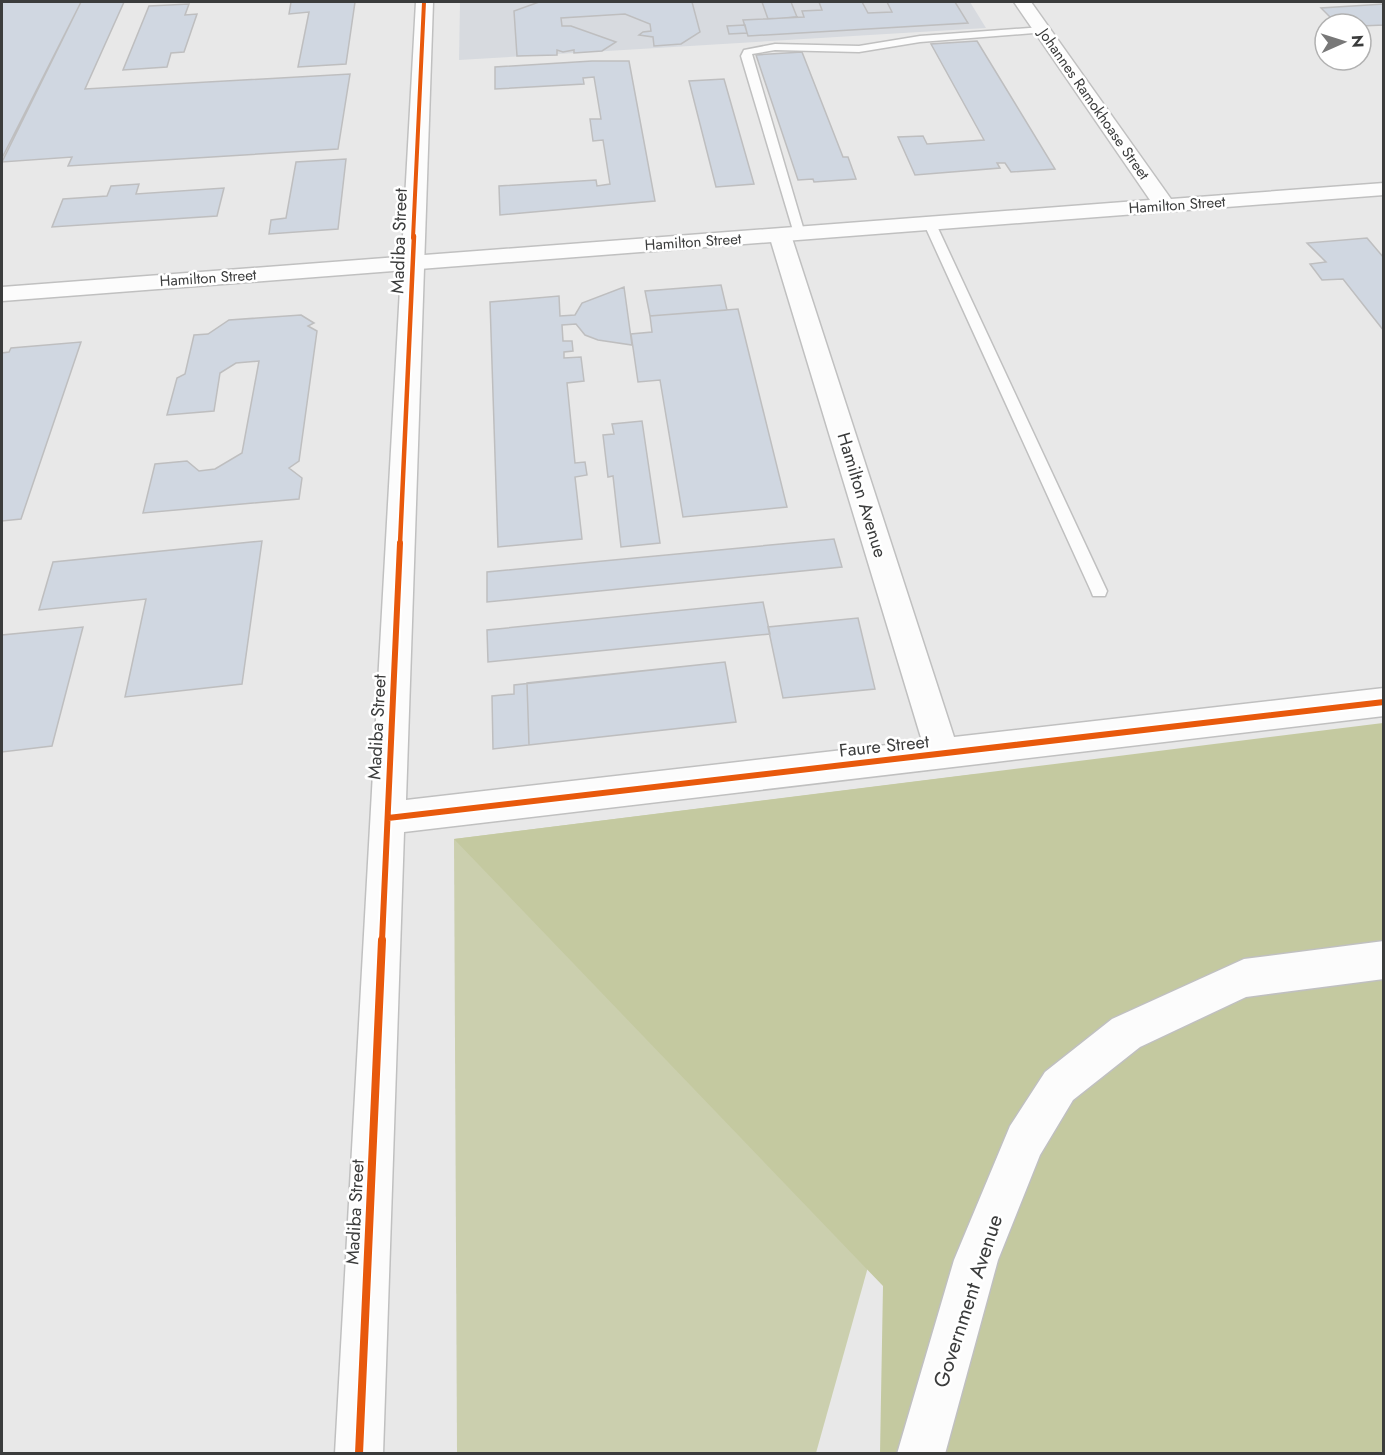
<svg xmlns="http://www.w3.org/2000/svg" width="1385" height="1455" viewBox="0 0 1385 1455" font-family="Jost,sans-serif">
  <rect width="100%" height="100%" fill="#e8e8e8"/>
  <path fill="#d7dadf" d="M460,2H970L986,28L459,60Z"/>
  <path fill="#cbcfae" d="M976,774L875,1242L816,1453H457L454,839Z"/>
  <path fill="#c4c9a0" d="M1383,723V1453H880L883,1286L454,839Z"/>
  <path fill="#d0d7e1" stroke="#bebebf" stroke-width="1.5" d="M2,2H81L2,158Z
    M81,2H124L85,89L350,74L338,149L68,166L72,157L2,162Z
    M291,2H355L346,64L298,67L309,12L289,14Z
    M539,2H692L700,32L681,44L654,46L653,37L639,35L643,32L651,31L650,24L625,14L561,18L562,26H571L616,42L602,51L574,53V50L563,52L557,50V55L517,56L514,11Z
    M762,2H791L797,17L768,19Z
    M819,2H862L868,13L892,12L887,2H955L968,23L748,36L743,20L804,17L802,11L822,10Z
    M189,4L185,15L197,14L184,52L171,53L167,67L123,70L149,6Z
    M1384,4V25L1361,26V24H1337L1321,8Z
    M745,25L747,33L729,34L727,26Z
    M977,41L1055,169L1011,172L1005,163H997L1000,168L915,175L898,137L923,136L927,144L984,140L931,44Z
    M802,52L843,157H848L856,179L814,182L813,179L798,180L756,55Z
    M592,61H629L655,201L500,215L499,186L596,180L597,186L610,184L603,140L593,141L590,119H601L594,77L583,78L584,84L495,89V67Z
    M724,79L754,184L716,187L689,81Z
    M346,159L338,229L269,234L271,220L286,218L296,162Z
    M139,184L136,194L224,188L217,216L52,227L63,199L107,196L111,186Z
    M1367,238L1384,258V331L1343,279L1322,280L1310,264L1326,262L1307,243Z
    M721,285L727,310L650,316L645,291Z
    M624,287L632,345L598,340L585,335L576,324L562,325L563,341H572L573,351L564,352V358L581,357L584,381L567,383L575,463L585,462L587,475L575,477L582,539L498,547L490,302L559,296L560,316L575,315L582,303Z
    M738,309L787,507L683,517L660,380L638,382L631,334L652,332L650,316Z
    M301,315L314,323L308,326L317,331L299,461L289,468L302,478L299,499L143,513L155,464L187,461L199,471L215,469L242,453L259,361L236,363L220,373L214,411L167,415L177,378L185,374L194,335L208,334L229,320Z
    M81,342L21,519L2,521V353L9,352L11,348Z
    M642,421L660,543L621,547L613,476L608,477L603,435L614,434L612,424Z
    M834,539L842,567L487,602V572Z
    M262,541L242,684L125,697L146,599L39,610L53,562Z
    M763,602L770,634L488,662L487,630Z
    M858,618L875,689L783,698L768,627Z
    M83,627L52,746L2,752V635Z
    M725,662L736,722L493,749L492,696L514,694V685Z
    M725,662L736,722L529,745L527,683Z"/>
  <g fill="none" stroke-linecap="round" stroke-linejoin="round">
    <defs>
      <path id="service" d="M1043,27L1048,30L1046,32L920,42L859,52L775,50L752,54L805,234L795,237L741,56L744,50L775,44L859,46L920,36Z
        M930,220L936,224L1107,591L1105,596H1093L1091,591L924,224Z"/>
      <path id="minor" d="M416,2H433L406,800L922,741L769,235L772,230H788L791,235L954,737L1384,688V716L404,832L383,1454H335Z
        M1384,941V979L1246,997L1140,1047L1073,1100L1040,1155L998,1260L945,1454H897L954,1260L1010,1126L1045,1072L1112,1019L1244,959Z"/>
      <path id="primary" d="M1014,2H1031L1171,199L1384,183V195L2,301V287L1150,200Z"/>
    </defs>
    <use href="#service" stroke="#c0c0c0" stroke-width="3"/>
    <use href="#minor" stroke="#c0c0c0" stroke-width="3"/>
    <use href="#primary" stroke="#c0c0c0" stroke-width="3"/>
    <use href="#service" fill="#fcfcfc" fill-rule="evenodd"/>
    <use href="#minor" fill="#fcfcfc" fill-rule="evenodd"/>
    <use href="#primary" fill="#fcfcfc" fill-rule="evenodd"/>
    <defs>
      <path id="cycleway-far3" d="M413,238L424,2"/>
      <path id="cycleway-far2" d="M400,544L414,236"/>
      <path id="cycleway-far1" d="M388,818L1384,702
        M382,941L400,543"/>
      <path id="cycleway" d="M359,1454L382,940"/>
    </defs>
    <use href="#cycleway-far3" stroke="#fff" stroke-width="6"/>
    <use href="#cycleway-far2" stroke="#fff" stroke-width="8"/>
    <use href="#cycleway-far1" stroke="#fff" stroke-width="10"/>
    <use href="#cycleway" stroke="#fff" stroke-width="11"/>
    <use href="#cycleway-far3" stroke="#e8590c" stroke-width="4"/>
    <use href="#cycleway-far2" stroke="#e8590c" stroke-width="4.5"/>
    <use href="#cycleway-far1" stroke="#e8590c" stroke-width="6"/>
    <use href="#cycleway" stroke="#e8590c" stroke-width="8"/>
  </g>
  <g text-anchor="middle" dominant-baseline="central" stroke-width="5" stroke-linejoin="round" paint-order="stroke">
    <g font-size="15" fill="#3b3c3c" stroke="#fff">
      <text transform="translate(1094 104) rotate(55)">Johannes Ramokhoase Street</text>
      <text transform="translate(1177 205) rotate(-4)">Hamilton Street</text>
      <text transform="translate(693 242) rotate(-4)">Hamilton Street</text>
      <text transform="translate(208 278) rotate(-4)">Hamilton Street</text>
    </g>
    <g font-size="18" fill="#3b3c3c" stroke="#fff">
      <text transform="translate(399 241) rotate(-88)">Madiba Street</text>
      <text transform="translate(862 495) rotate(73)">Hamilton Avenue</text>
      <text transform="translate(377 727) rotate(-87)">Madiba Street</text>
      <text transform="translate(884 746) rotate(-6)">Faure Street</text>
      <text transform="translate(355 1212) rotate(-87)">Madiba Street</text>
    </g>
    <g font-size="21" fill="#3b3c3c" stroke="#fff">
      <text transform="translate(968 1301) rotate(-72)">Government Avenue</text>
    </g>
  </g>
  <rect width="1385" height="1455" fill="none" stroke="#3b3c3c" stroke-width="6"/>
  <g transform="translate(1343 42) rotate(87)"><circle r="28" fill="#ffffff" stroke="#b1b1b1" stroke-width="1.5"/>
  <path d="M0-4.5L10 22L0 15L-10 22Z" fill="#787878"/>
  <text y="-9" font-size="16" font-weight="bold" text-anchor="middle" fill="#3b3c3c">N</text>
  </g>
</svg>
